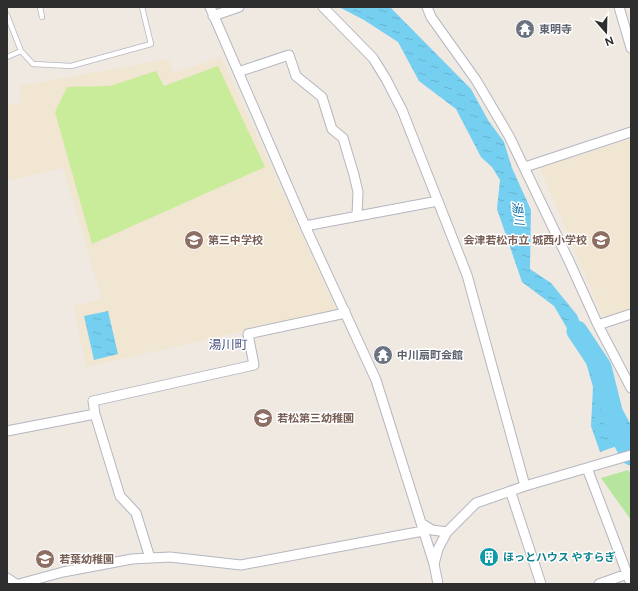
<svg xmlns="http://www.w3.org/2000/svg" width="638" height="591" viewBox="0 0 638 591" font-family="Figtree,'Noto Sans JP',sans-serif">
  <defs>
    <pattern id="water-ripples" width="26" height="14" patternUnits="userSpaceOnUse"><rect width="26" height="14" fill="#75cff0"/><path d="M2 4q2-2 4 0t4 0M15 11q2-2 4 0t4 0" fill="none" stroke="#66b2ce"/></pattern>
  </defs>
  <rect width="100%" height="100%" fill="#efe9e1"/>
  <path fill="#f0e6d1" d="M221,57L336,310L86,367L74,306L102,299L63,168L7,181V105L21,102L20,86L168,59L175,73Z
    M631,139V311L604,319L540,168Z"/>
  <path fill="#b6e59e" d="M628,470L631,475V520L601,478Z"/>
  <path fill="#c9ec9a" d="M218,66L265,167L92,244L55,112L67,87L110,86L156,71L164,86Z"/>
  <path fill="url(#water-ripples)" d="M339,7H390L471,89L488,120L504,142L512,168L531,210L530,269L551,283L577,315L593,355L631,425V441L600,452L591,426L593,387L585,359L554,306L522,282L497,209L500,180L492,167L481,157L456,109L419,81L398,42L364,20Z
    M108,311L118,354L94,360L84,316Z"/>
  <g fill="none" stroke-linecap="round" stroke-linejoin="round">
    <path stroke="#75cff0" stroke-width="21" d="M577,331L601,367L616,427L631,455"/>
    <defs>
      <path id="lane" d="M40,7L42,17
        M7,15L21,51L33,64L71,66L151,44L142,7
        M7,57L21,51"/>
      <path id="street" d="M210,7L305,226L376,380L434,564
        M323,7L373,58L386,79L402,110L467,275L525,486
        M427,7L431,17L476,80L509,136L569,261L598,325L631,388
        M619,7L631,48
        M213,16L239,7
        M238,72L289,55L296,76L322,97L332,129L343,138L354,175L358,192L357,215
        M525,167L631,132
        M305,226L438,201
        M598,325L631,314
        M7,431L95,414
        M587,468L631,584
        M512,496L541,584
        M421,523L432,530L447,532
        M150,558L136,513L120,496L95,414L93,401L254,365L248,334L341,314L345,311
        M7,578L16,584
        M19,584L63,572L132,559L170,557L241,565L423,531
        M438,584L434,564L438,549L447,532L476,503L525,486L631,455
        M599,584L627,574"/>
    </defs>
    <use href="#lane" stroke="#b4b7c1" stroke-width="6"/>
    <use href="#street" stroke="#b4b7c1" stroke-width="11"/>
    <use href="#lane" stroke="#fff" stroke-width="4.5"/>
    <use href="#street" stroke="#fff" stroke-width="9"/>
  </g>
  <defs>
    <symbol id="temple-disc" viewBox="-11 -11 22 22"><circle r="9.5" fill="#6b7280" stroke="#fff"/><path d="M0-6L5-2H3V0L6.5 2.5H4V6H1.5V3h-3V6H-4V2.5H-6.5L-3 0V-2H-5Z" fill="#fff"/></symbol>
    <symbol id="school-disc" viewBox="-11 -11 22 22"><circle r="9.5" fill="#8d6e63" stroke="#fff"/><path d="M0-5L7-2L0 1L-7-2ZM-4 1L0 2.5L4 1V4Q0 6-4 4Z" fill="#fff"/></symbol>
    <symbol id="building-disc" viewBox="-11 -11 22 22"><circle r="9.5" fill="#0f9aa8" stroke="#fff"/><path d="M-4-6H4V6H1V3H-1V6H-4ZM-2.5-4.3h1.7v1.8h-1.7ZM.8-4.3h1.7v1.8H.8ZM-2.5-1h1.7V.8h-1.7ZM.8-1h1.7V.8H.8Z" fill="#fff"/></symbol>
  </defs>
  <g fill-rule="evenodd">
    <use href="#temple-disc" x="514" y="18" width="22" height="22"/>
    <use href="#school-disc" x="183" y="229" width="22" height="22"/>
    <use href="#school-disc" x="590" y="229" width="22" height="22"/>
    <use href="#temple-disc" x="372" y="344" width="22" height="22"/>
    <use href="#school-disc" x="252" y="407" width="22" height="22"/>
    <use href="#building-disc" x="478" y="546" width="22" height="22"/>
    <use href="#school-disc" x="34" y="548" width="22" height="22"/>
  </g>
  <g text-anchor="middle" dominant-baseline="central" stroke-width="3" stroke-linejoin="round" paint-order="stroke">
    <g font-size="11" font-weight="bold" fill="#5b616d" stroke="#fff" text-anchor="start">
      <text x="539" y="29">東明寺</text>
      <text x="397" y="355">中川扇町会館</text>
    </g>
    <g font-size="11" font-weight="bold" fill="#785e54" stroke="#fff" text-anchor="start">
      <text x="208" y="240">第三中学校</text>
      <text x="587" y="240" text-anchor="end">会津若松市立 城西小学校</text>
      <text x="277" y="418">若松第三幼稚園</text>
      <text x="59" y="559">若葉幼稚園</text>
    </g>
    <g font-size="11" font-weight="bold" fill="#0d838f" stroke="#fff" text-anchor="start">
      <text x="503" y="557">ほっとハウス やすらぎ</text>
    </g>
    <g font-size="12" font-style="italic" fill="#0d6fa3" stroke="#fff">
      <text transform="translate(518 213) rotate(82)">湯川</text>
    </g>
    <g font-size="13" fill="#4d5680" stroke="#fff">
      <text x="228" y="344">湯川町</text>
    </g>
  </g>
  <rect width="638" height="591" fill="none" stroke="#2e2e2e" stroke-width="16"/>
  <g transform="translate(606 32) rotate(160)" stroke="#ffffff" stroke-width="3" paint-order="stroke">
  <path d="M0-3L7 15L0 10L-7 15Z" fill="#2e2e2e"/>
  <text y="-6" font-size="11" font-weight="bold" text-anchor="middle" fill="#2e2e2e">N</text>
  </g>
</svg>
